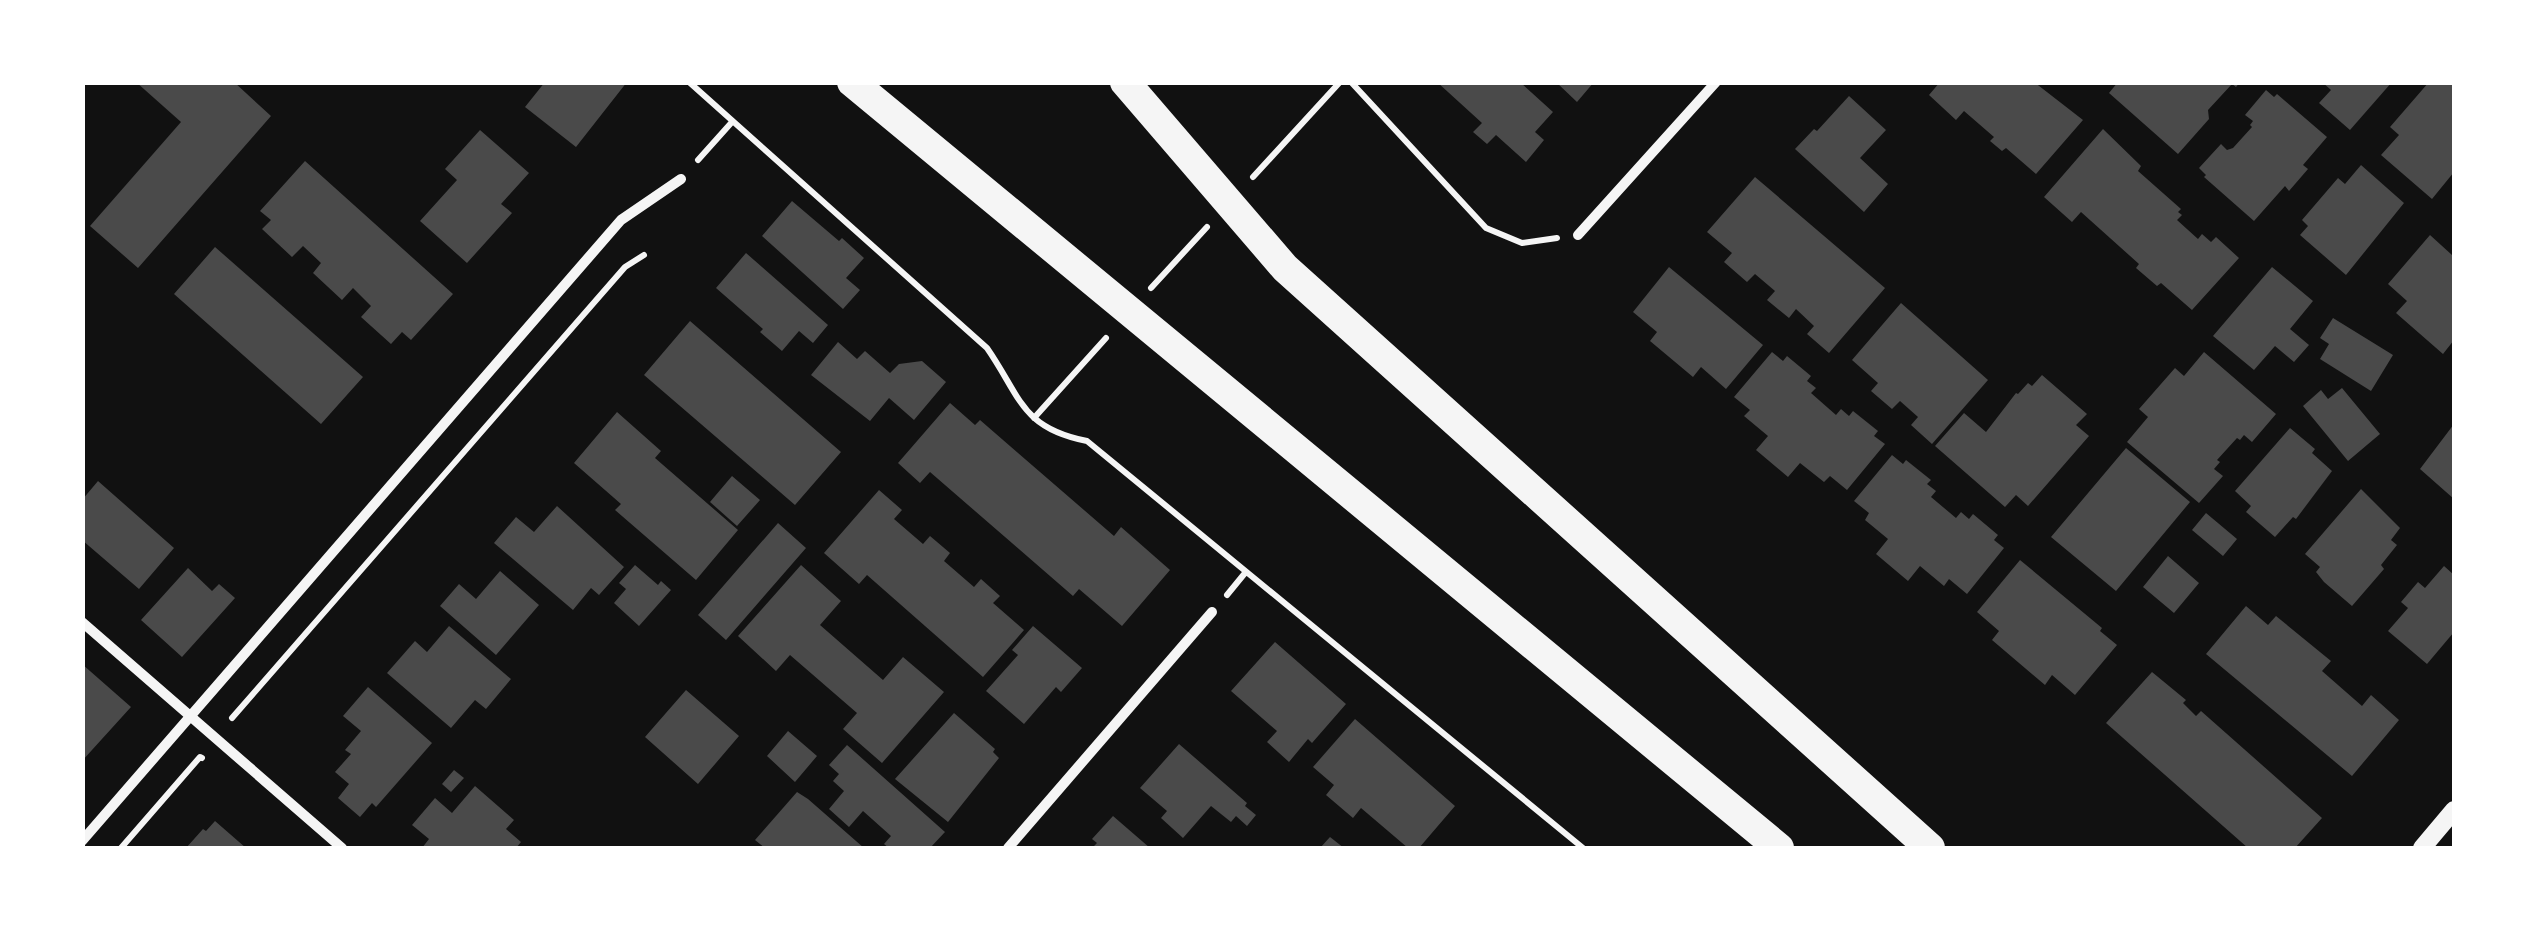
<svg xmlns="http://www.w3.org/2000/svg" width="2537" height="931" viewBox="0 0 2537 931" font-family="'Roboto Serif',serif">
  <rect width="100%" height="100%" fill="#111"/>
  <path fill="#4a4a4a" d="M136,82H234L271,116L138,268L90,226L181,122Z
    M545,82H627L576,147L525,107Z
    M1437,82H1520L1553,112L1535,132L1544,140L1526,162L1496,135L1487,144L1473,132L1482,123Z
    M1556,82H1594L1577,102Z
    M1940,82H2034L2083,120L2036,174L2006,148L2002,151L1990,141L1994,137L1964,111L1956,120L1929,95Z
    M2118,82H2240L2236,87L2232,84L2208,110L2209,119L2178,154L2109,93Z
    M2322,82H2392L2350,130L2319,103L2331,90Z
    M2429,82H2454V172L2432,199L2381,155L2399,135L2390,127Z
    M2266,90L2274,97L2277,94L2327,137L2303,165L2308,169L2289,191L2285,186L2254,221L2204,177L2206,175L2199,168L2221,144L2227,150L2233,148L2252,127L2250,125L2253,121L2245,115Z
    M1849,96L1886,130L1860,158L1888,184L1864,212L1795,149L1814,129L1817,131Z
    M2103,129L2141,166L2138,171L2181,209L2178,212L2182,215L2177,220L2198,239L2202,234L2211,242L2216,237L2239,258L2192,310L2161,283L2157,286L2136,268L2139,264L2081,212L2072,222L2044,197Z
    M480,130L529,173L501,204L512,213L467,263L420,221L457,180L445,169Z
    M305,161L453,294L411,340L402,332L391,344L361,317L371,306L353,288L342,300L313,273L321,263L303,246L292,257L262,229L271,220L260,211Z
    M2361,165L2404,203L2346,275L2300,235L2308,226L2302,220L2338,178L2345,184Z
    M1755,177L1885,288L1829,353L1807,334L1814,326L1796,309L1789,318L1767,300L1775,291L1755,274L1747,282L1724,262L1732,253L1707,232Z
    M792,201L839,241L842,238L864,258L846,278L860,290L843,309L762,236Z
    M2430,235L2452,255L2454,251V340L2443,354L2396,313L2407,301L2388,284Z
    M215,247L363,377L321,424L174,294Z
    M746,253L828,325L813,343L799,331L782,351L760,332L763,329L716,288Z
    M1669,267L1763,345L1726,389L1701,367L1693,377L1650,341L1657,332L1633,312Z
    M2272,267L2313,301L2290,329L2309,345L2294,362L2275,346L2254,370L2213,336Z
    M1901,303L1988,380L1932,444L1911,425L1918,417L1900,401L1892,409L1871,391L1878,383L1852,360Z
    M2333,318L2393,355L2371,391L2320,359L2329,344L2320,338Z
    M690,321L841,452L795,505L644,375Z
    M838,342L857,359L865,351L890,373L899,364L922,361L946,382L914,420L889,398L870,421L811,375Z
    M1772,352L1783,361L1787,356L1811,376L1807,381L1816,388L1811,393L1836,415L1841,409L1849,416L1853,411L1878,431L1874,436L1885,444L1847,490L1830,476L1824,482L1800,463L1788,477L1756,450L1768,436L1744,416L1750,410L1734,397Z
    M2204,352L2276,414L2252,442L2244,435L2240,440L2237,438L2217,460L2220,462L2214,469L2223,476L2199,503L2127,442L2148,417L2139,409L2175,368L2184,376Z
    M2042,375L2087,414L2076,425L2089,436L2028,506L2016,495L2005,507L1935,446L1964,413L1986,432L2016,393L2018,394L2028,383L2032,386Z
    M2342,388L2380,434L2348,461L2303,406L2321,390L2328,399Z
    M950,403L975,425L980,420L1114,536L1121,527L1170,570L1122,626L1079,589L1073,596L930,472L920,483L898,463Z
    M617,412L661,451L655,458L738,530L696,580L615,510L621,504L574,463Z
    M2454,424V499L2420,469Z
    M2290,428L2315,449L2312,453L2332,471L2296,519L2293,517L2275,537L2246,512L2251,506L2235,491Z
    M2126,448L2190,502L2116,591L2051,537Z
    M1892,455L1903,464L1906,460L1931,480L1927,484L1936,491L1931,497L1956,518L1961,512L1969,519L1973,514L1998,535L1994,540L2004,548L1967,594L1949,579L1944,586L1920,566L1908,581L1876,554L1888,539L1865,520L1869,513L1854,501Z
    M732,476L760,500L737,526L710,502Z
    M98,481L174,548L139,589L82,540V500Z
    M2361,489L2400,528L2391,540L2397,545L2381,565L2384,569L2352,606L2324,582L2316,572L2320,567L2305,554Z
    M879,490L902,510L894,519L923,544L930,536L950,553L944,561L974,587L981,579L1000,596L993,603L1024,630L983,677L867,575L859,584L824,553Z
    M557,506L624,567L599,595L591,588L573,610L494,543L516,517L534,532Z
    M2206,513L2237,539L2223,556L2192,530Z
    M778,523L806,548L726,640L698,615Z
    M2168,556L2199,583L2174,613L2143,587Z
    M2020,560L2102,628L2100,631L2117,645L2075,695L2052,675L2045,685L1992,640L1999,631L1977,612Z
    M635,565L658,585L661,581L671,590L639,626L614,603L626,589L619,583Z
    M801,565L841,601L820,625L883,680L903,657L944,692L882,763L843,729L857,713L790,655L776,671L738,636Z
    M2444,566L2454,575V632L2427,664L2388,631L2408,608L2401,602L2418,582L2425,588Z
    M188,568L212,591L219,584L235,598L182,657L141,620Z
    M500,571L539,605L496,655L440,606L459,584L476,599Z
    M2246,606L2268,625L2276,616L2331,661L2322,671L2362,706L2371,695L2399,720L2352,776L2206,654Z
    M449,626L511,679L486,709L475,700L451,728L387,673L415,641L427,652Z
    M1033,626L1082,668L1061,692L1056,687L1024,724L986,691L1018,655L1012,650Z
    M1275,642L1346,704L1312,743L1308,739L1289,762L1267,742L1277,731L1231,691Z
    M82,664L131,707L82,761Z
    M2152,672L2186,700L2183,703L2196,716L2201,711L2322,818L2295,848H2248L2106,723Z
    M368,687L432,743L376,807L372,803L360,817L338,798L349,784L335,772L351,754L345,750L361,731L343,716Z
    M686,690L739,736L698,784L645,737Z
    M954,713L995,749L993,752L999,758L948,822L895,779Z
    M1355,719L1455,806L1419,848H1408L1361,808L1353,818L1326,795L1334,785L1313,767Z
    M788,731L817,756L795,782L767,756Z
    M1179,744L1247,803L1245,806L1256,815L1247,826L1236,816L1231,822L1211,806L1183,838L1161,818L1167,811L1140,788Z
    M847,745L945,832L930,848H889L884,844L891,836L863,811L849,827L829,809L844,791L833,781L839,774L829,765Z
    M454,770L464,778L451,792L442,784Z
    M475,786L514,820L506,829L521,842L516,848H422L429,839L412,825L435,798L452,813Z
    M797,792L808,799L864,848H765L755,840Z
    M1113,816L1150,848H1092L1097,843L1092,839Z
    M215,821L246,848H186L203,829L206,831Z
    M1330,837L1344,848H1320Z"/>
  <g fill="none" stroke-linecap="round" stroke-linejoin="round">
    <path stroke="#f5f5f5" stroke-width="6" d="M689,82L987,348C1021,397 1021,428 1087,441L1583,848
      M1351,82L1486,228L1522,243L1557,238
      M698,160L732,122
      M1253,177L1340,82
      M1151,288L1207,227
      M1034,418L1106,338
      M1227,595L1245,573
      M232,718L625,267L644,255
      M121,848L200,757L202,758"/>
    <path stroke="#f5f5f5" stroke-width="10" d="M1578,235L1716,82
      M82,622L342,848
      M82,841L621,220L681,179
      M1008,848L1212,612"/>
    <path stroke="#f5f5f5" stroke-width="18" d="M2422,848L2454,810"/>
    <path stroke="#f5f5f5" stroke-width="30" d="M852,82L1779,848
      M1125,82L1285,268L1930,848"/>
  </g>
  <rect width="2537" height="931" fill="none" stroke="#ffffff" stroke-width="170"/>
</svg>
